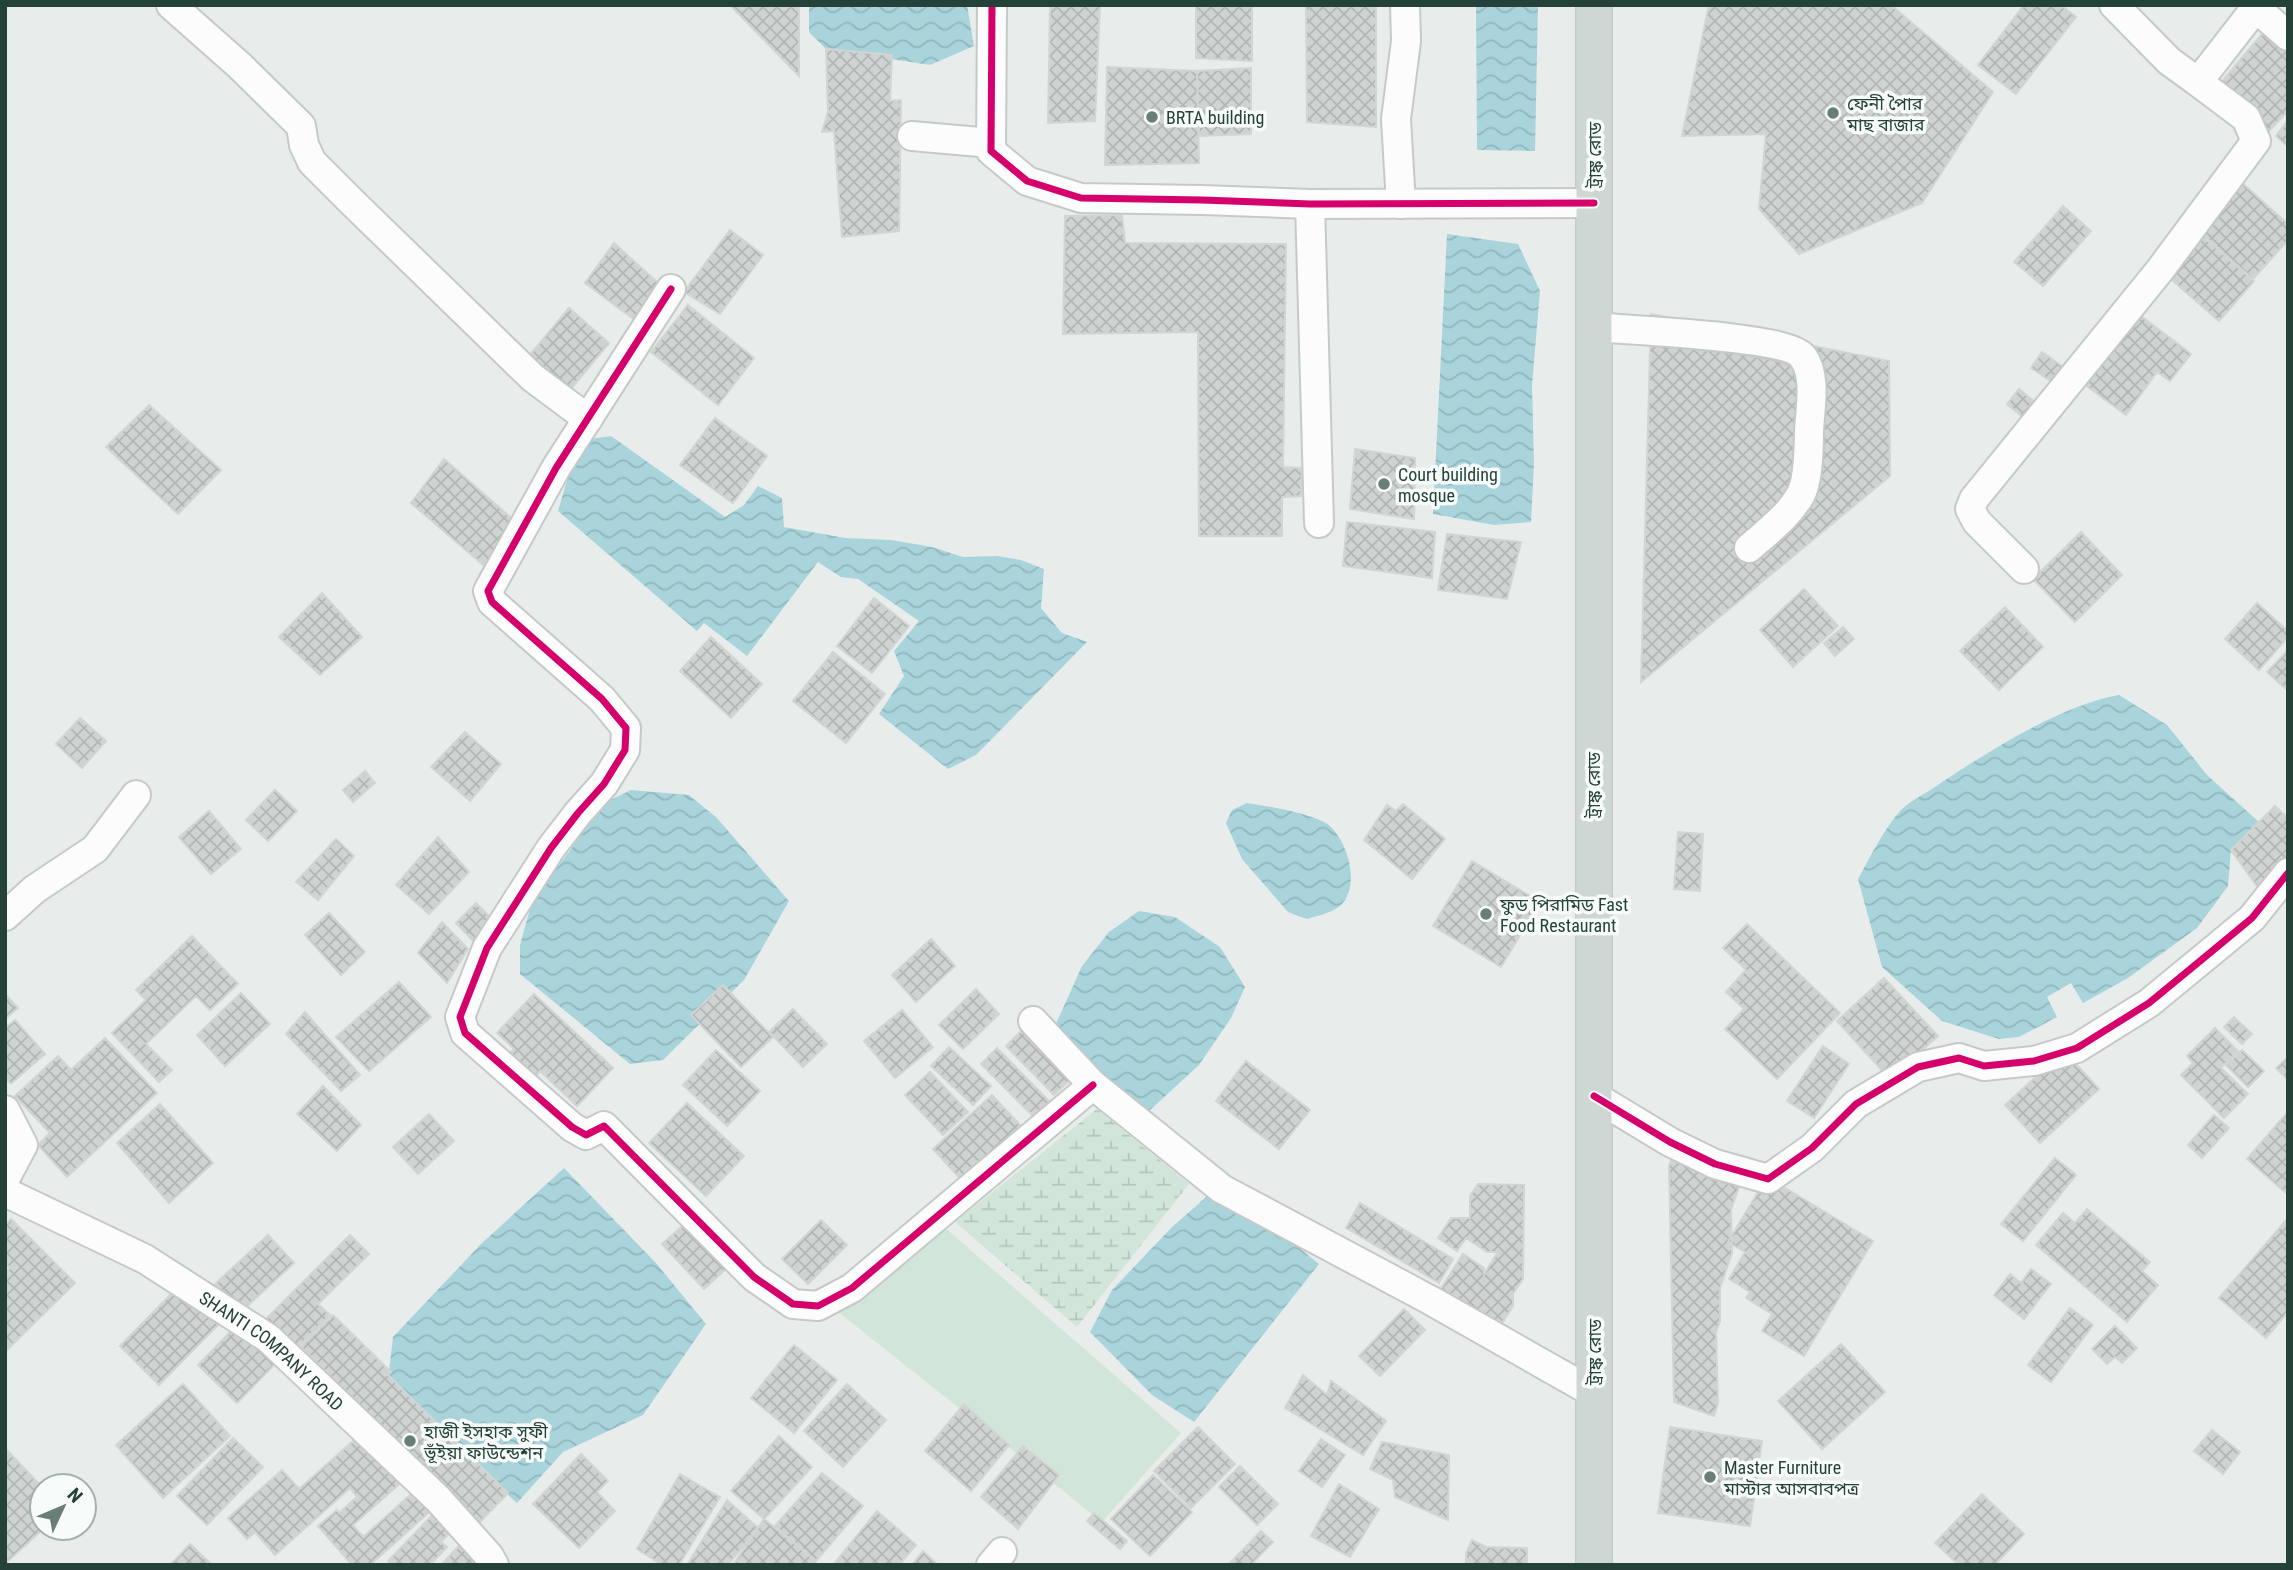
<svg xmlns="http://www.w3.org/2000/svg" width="2293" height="1570" viewBox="0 0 2293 1570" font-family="'Roboto Condensed','Noto Sans Bengali',sans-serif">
  <defs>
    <pattern id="wetland-marsh" width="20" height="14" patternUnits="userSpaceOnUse" patternTransform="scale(1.75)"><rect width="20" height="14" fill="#d1e6d8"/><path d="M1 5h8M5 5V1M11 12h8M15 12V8" fill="none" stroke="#b3c6ba"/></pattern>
    <pattern id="water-waves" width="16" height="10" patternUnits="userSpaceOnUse" patternTransform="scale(1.75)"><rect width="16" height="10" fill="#a9d4db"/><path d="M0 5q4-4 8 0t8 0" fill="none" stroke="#91b7bd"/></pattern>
    <pattern id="building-cross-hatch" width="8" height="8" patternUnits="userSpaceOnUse" patternTransform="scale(1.75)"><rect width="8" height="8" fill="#cfd4d2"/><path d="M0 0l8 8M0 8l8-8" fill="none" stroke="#b2b7b5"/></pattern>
  </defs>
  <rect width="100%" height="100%" fill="#e8edeb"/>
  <path fill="#d1e6d8" d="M943,1226L1181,1433L1102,1522L837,1311Z"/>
  <path fill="url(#wetland-marsh)" d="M1097,1109L1189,1184L1077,1327L955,1222Z"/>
  <path fill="url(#water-waves)" d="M809,5H967L974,46L930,65L826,49L809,32Z
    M1476,5H1538L1535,151L1477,150Z
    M1447,234L1518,244L1540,291L1532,385L1534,463L1531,522L1494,525L1433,514Z
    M611,436L725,517L744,505L758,486L782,498L784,527L845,538L891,540L932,547L963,557L997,556L1021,560L1044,569L1041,608L1062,633L1087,642L976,755L948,769L879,714L904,676L894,651L919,621L858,579L841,577L818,562L747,656L704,623L697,631L558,511L572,464L590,439Z
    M2119,695L2167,725L2207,775L2259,822L2231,850L2228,886L2197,928L2128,978L2083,1003L2071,983L2047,997L2057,1017L2019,1037L1999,1039L1942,1021L1882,967L1858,879C1871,856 1883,830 1901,810C1909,802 1922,795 1932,789C1982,755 2060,705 2119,695Z
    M631,790L689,795L717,818L789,901L744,980L663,1060L630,1064L520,974V945L533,898L569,852L600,805Z
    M1247,803C1267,806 1316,814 1330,826C1348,843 1360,884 1342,904C1335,912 1317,916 1307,919L1288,912L1242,859L1226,823L1232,810Z
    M1139,911L1175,917L1220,947L1245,987L1231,1018L1199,1065L1148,1112L1130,1110L1055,1026L1082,966L1109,932Z
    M564,1168L656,1263L706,1324L643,1415L563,1452L517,1503L387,1388L393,1337L481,1244Z
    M1212,1192L1281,1233L1319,1264L1194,1422L1152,1395L1090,1332L1112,1290L1172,1227Z"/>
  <path fill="url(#building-cross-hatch)" stroke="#d1d6d4" stroke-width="2" d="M730,5H799V76Z
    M1050,5H1100L1095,121L1048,123Z
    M1196,5H1252V61L1196,58Z
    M1306,5H1376V127L1307,122Z
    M1709,5H1891L1993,92L1922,203L1799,254L1759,209L1766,134L1682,136Z
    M2024,5H2061L2076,17L2016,94L1978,65Z
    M2268,27L2288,44V111L2269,131L2218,86Z
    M826,49L892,55L890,101L901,100L899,231L842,237L834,131L822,132L828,112Z
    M1107,67L1197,71L1199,163L1105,165Z
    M1251,68V134L1199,136L1197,71Z
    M2288,120V147L2276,136Z
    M2240,181L2288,224V240L2253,279L2197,230Z
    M2063,206L2091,231L2043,286L2014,262Z
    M1122,215L1125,243L1286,244L1283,467L1302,468L1301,496L1282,497V536H1199L1198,332L1063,334L1065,216Z
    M730,230L763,255L720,314L684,292Z
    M2200,234L2254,281L2219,321L2165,274Z
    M614,243L667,291L640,324L585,283Z
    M688,305L754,358L718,405L651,352Z
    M569,308L609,343L570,390L528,357Z
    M2137,313L2191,354L2170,381L2157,372L2126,415L2084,384Z
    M1651,314L1889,361L1890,476L1641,682Z
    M2042,352L2069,371L2058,386L2031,368Z
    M2019,389L2042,408L2030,423L2007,404Z
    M149,405L221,470L178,514L106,447Z
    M715,418L767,456L733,503L680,465Z
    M1355,449L1415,458L1414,519L1350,509Z
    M444,459L517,523L489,570L411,503Z
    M1347,522L1435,532L1432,578L1343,566Z
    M2081,532L2122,575L2075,622L2033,579Z
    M1447,534L1521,542L1507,599L1438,590Z
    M1804,589L1838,626L1793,667L1760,630Z
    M322,593L362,637L320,675L279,637Z
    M874,598L909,626L872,673L837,646Z
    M2257,603L2288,631V637L2259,670L2225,639Z
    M2005,607L2043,647L1999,690L1960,651Z
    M1843,627L1854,639L1835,656L1824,643Z
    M711,637L762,684L731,718L680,671Z
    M2288,650V691L2267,672Z
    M833,652L885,694L846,743L793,701Z
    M80,718L106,741L82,768L56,744Z
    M465,732L501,764L470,801L431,767Z
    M365,771L375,783L353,802L343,790Z
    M275,790L297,811L268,841L246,820Z
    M1403,804L1445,839L1412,879L1364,840L1387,805L1396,811Z
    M2275,806L2288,818V863L2259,889L2231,850Z
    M209,811L241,849L211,874L179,837Z
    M1678,832L1703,834L1700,891L1674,889Z
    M438,837L469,872L429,914L396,885Z
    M336,839L354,856L318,900L296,882Z
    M1472,861L1540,902L1501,967L1433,926Z
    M476,903L494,921L474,942L456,923Z
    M329,913L365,952L341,975L305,935Z
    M442,922L468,949L447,983L418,953Z
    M1747,924L1840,1013L1777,1079L1725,1029L1744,1009L1726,992L1746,970L1723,948Z
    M192,936L238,984L210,1010L196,996L146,1044L172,1070L159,1082L112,1033L146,1000L136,990Z
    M931,939L955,966L916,1002L892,975Z
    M1884,978L1938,1036L1890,1079L1837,1021Z
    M399,982L431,1017L369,1071L336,1037Z
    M723,985L773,1037L741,1067L691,1015Z
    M976,989L999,1014L963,1049L939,1025Z
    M241,993L270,1024L225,1066L197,1035Z
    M5,994L18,1008L5,1019Z
    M534,994L613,1068L577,1106L540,1071L529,1083L505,1060L514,1049L497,1033Z
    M793,1009L827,1044L803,1067L769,1032Z
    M902,1010L933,1047L895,1078L864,1041Z
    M305,1012L360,1075L341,1091L286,1034Z
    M2234,1017L2252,1034L2242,1044L2224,1027Z
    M15,1020L45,1054L11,1084L5,1078V1028Z
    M1024,1028L1073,1077L1054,1095L1006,1046Z
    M2215,1028L2238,1051L2221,1068L2248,1094L2224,1118L2181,1075L2193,1063L2187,1056Z
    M105,1038L157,1093L67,1177L38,1145L50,1133L15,1096L58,1056L71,1070Z
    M1823,1046L1849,1064L1814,1118L1787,1101Z
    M949,1047L991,1086L973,1105L931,1066Z
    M997,1048L1050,1102L1034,1117L981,1064Z
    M716,1050L760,1091L727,1126L683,1085Z
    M2242,1050L2264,1071L2248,1087L2226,1065Z
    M2064,1051L2099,1089L2040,1143L2005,1105Z
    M2288,1057V1080L2276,1068Z
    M1246,1061L1310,1110L1279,1149L1216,1101Z
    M930,1072L968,1112L943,1135L905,1095Z
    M323,1086L361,1125L337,1151L297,1114Z
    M992,1095L1023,1128L964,1183L933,1149Z
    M687,1103L744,1156L706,1196L649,1143Z
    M160,1104L213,1163L169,1203L117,1143Z
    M429,1114L454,1141L418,1174L393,1147Z
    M2286,1114L2288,1115V1195L2247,1159Z
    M2214,1115L2229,1128L2202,1158L2188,1145Z
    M1672,1157L1741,1181L1731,1210L1732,1253L1720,1288V1321L1716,1332L1718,1403L1714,1416L1674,1402L1669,1166Z
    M2055,1158L2076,1175L2023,1241L2001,1224Z
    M1767,1177L1873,1241L1804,1356L1762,1331L1772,1314L1746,1298L1750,1292L1729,1279L1745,1252L1728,1242Z
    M1478,1184L1524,1185L1523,1279L1513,1294V1306L1499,1328L1440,1290L1463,1254L1484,1268V1274L1498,1252H1487L1466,1238L1457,1251L1438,1238L1451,1218H1470V1196Z
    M1360,1203L1453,1259L1439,1283L1346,1228Z
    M2087,1209L2150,1262L2142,1271L2158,1285L2127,1322L2036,1245L2063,1213L2075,1223Z
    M2288,1218V1312L2266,1338L2219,1298Z
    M11,1219L75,1283L5,1352V1273L10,1268L5,1263V1225Z
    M821,1220L847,1245L808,1284L782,1259Z
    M688,1221L729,1266L704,1289L662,1244Z
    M268,1235L294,1263L241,1312L215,1284Z
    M350,1235L369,1254L318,1304L330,1315L295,1350L265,1320Z
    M2031,1269L2051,1284L2024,1319L1994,1295L2010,1274L2021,1283Z
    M179,1286L218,1325L159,1385L120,1346Z
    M2070,1308L2093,1325L2051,1382L2028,1365Z
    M1404,1309L1425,1330L1380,1376L1359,1356Z
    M333,1315L391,1372L388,1375L508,1493L479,1523L301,1347Z
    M237,1325L276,1363L237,1403L198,1365Z
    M2115,1326L2137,1348L2122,1363L2115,1357L2107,1364L2092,1349Z
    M1841,1344L1885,1392L1822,1449L1778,1401Z
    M794,1345L837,1380L794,1433L751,1398Z
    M1303,1375L1327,1395L1331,1381L1386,1421L1363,1455L1285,1408Z
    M183,1384L230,1436L163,1498L116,1445Z
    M847,1384L886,1420L843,1467L804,1431Z
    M964,1404L1009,1445L971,1491L925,1451Z
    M1198,1427L1235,1464L1191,1508L1154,1471Z
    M1670,1427L1762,1441L1750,1526L1658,1513Z
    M2212,1430L2240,1452L2223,1474L2194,1451Z
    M362,1433L404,1480L353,1525L363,1537L418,1488L434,1508L370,1565H352L318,1526L337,1510L339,1513L357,1497L350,1488L275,1555L255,1532L247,1539L228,1518L282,1470L299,1489Z
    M779,1436L812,1467L764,1519L731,1491Z
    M233,1438L263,1467L207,1525L177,1496Z
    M1321,1439L1345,1455L1322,1487L1299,1471Z
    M1382,1442L1449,1455L1448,1520L1395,1497L1393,1480L1370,1469Z
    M1023,1446L1059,1475L1018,1529L981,1497Z
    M5,1448L42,1487L44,1528L5,1564Z
    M581,1454L608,1481L597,1492L615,1511L579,1548L533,1504Z
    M1240,1466L1278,1504L1257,1525L1219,1487Z
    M822,1473L863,1506L816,1561L775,1526Z
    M680,1474L720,1497L679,1565H662L637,1549Z
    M1153,1475L1192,1512L1150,1556L1111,1519Z
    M1339,1484L1379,1509L1350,1557L1311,1536Z
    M1982,1494L2024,1534L1995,1565H1959L1935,1543Z
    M727,1500L758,1528L728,1565H687Z
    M438,1509L456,1526L441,1542L447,1547L430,1565H391L388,1561Z
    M877,1511L916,1545L899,1565H833Z
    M1094,1513L1127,1541L1120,1549L1087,1521Z
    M764,1519L816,1561L813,1565H733Z
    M1261,1531L1273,1542L1251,1565H1228Z
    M471,1533L505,1565H441Z
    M1472,1540L1486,1547L1527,1548V1565H1466V1553Z
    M190,1544L212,1565H170Z
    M923,1551L938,1565H912Z"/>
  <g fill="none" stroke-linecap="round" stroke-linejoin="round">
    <defs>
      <g id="minor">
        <path d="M171,5L240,66L301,126L304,145L312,162L352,202L533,378L588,419"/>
        <path d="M992,5L991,151L1027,181L1081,198L1202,200L1310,204L1594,203"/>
        <path d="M2114,5L2169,61L2198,82L2258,5"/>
        <path d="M2256,8L2288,36"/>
        <path d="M912,136L991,143"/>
        <path d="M1310,204L1319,523"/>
        <path d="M1401,204L1396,119L1406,41L1405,5"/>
        <path d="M671,289L556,468L488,591L492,602L602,699L626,728L625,750L604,784L578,813L551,848L487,948L460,1017L465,1033L572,1127L586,1135L604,1126L754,1277L793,1304L818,1306L852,1288L1093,1085"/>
        <path d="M1592,327C1626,330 1788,336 1803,357C1817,376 1810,409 1809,431C1809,447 1808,481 1801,494C1789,516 1767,532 1749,548"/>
        <path d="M2024,569L1977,522L1970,509L1974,499L2160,270L2256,141L2246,118L2198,82"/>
        <path d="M5,916L35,889L95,849L136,795"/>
        <path d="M1033,1021L1093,1085L1222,1189L1430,1300L1594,1393"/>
        <path d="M1594,1096L1670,1142L1715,1164L1768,1179L1812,1148L1856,1104L1918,1067L1959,1058L1984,1066L2034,1061L2077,1048L2149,1003L2211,952L2252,918L2288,873"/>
        <path d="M5,1110L23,1145L5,1179"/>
        <path id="s1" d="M5,1192L145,1259L268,1338L438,1499L489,1556L494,1565"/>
        <path d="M991,1565L1002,1552"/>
      </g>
      <path id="major" d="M1594,5V1565"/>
    </defs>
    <use href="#minor" stroke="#c5cac8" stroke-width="32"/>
    <use href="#major" stroke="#c3ccc9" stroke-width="38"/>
    <use href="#minor" stroke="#fcfcfc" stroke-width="28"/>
    <use href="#major" stroke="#cfd7d5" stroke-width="35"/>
    <defs>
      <path id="cycleway" d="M992,5L991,151L1027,181L1081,198L1202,200L1310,204L1594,203
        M671,289L556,468L488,591L492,602L602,699L626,728L625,750L604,784L578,813L551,848L487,948L460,1017L465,1033L572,1127L586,1135L604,1126L754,1277L793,1304L818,1306L852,1288L1093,1085
        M1594,1096L1670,1142L1715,1164L1768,1179L1812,1148L1856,1104L1918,1067L1959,1058L1984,1066L2034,1061L2077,1048L2149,1003L2211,952L2252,918L2288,873"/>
    </defs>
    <use href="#cycleway" stroke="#f7fbf9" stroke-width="11"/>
    <use href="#cycleway" stroke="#d6006c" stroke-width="7"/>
  </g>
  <g fill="#697e78" stroke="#f7fbf9" stroke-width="2.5">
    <circle cx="1833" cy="113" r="7"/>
    <circle cx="1152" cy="117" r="7"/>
    <circle cx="1384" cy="484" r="7"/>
    <circle cx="1486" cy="914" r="7"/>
    <circle cx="410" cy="1441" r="7"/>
    <circle cx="1710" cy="1477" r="7"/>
  </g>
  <g text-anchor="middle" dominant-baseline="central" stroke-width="7" stroke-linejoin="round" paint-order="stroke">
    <g font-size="18" fill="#24423a" stroke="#f7fbf9" text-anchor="start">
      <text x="1847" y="103">ফেনী পৈার<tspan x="1847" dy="21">মাছ বাজার</tspan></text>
      <text x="1166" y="117">BRTA building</text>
      <text x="1398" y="474">Court building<tspan x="1398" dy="21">mosque</tspan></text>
      <text x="1500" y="904">ফুড পিরামিড Fast<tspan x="1500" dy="21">Food Restaurant</tspan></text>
      <text x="424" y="1431">হাজী ইসহাক সুফী<tspan x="424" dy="21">ভূঁইয়া ফাউন্ডেশন</tspan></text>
      <text x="1724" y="1467">Master Furniture<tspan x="1724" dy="21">মাস্টার আসবাবপত্র</tspan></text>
    </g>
    <g font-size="18" fill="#24423a" stroke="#f7fbf9">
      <text transform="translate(1594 155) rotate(-90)">ট্রাঙ্ক রোড</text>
      <text transform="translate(1593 785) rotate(-90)">ট্রাঙ্ক রোড</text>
      <text stroke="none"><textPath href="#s1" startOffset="312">SHANTI COMPANY ROAD</textPath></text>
      <text transform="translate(1594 1352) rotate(-90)">ট্রাঙ্ক রোড</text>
    </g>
  </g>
  <rect width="2293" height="1570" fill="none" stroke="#24423a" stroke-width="14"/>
  <g transform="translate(63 1507) rotate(46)"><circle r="33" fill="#f7fbf9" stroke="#a3b1ad" stroke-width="2"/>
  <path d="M0-5L12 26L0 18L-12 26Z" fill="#697e78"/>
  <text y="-10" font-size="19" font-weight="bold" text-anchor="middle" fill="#24423a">N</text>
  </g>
</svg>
